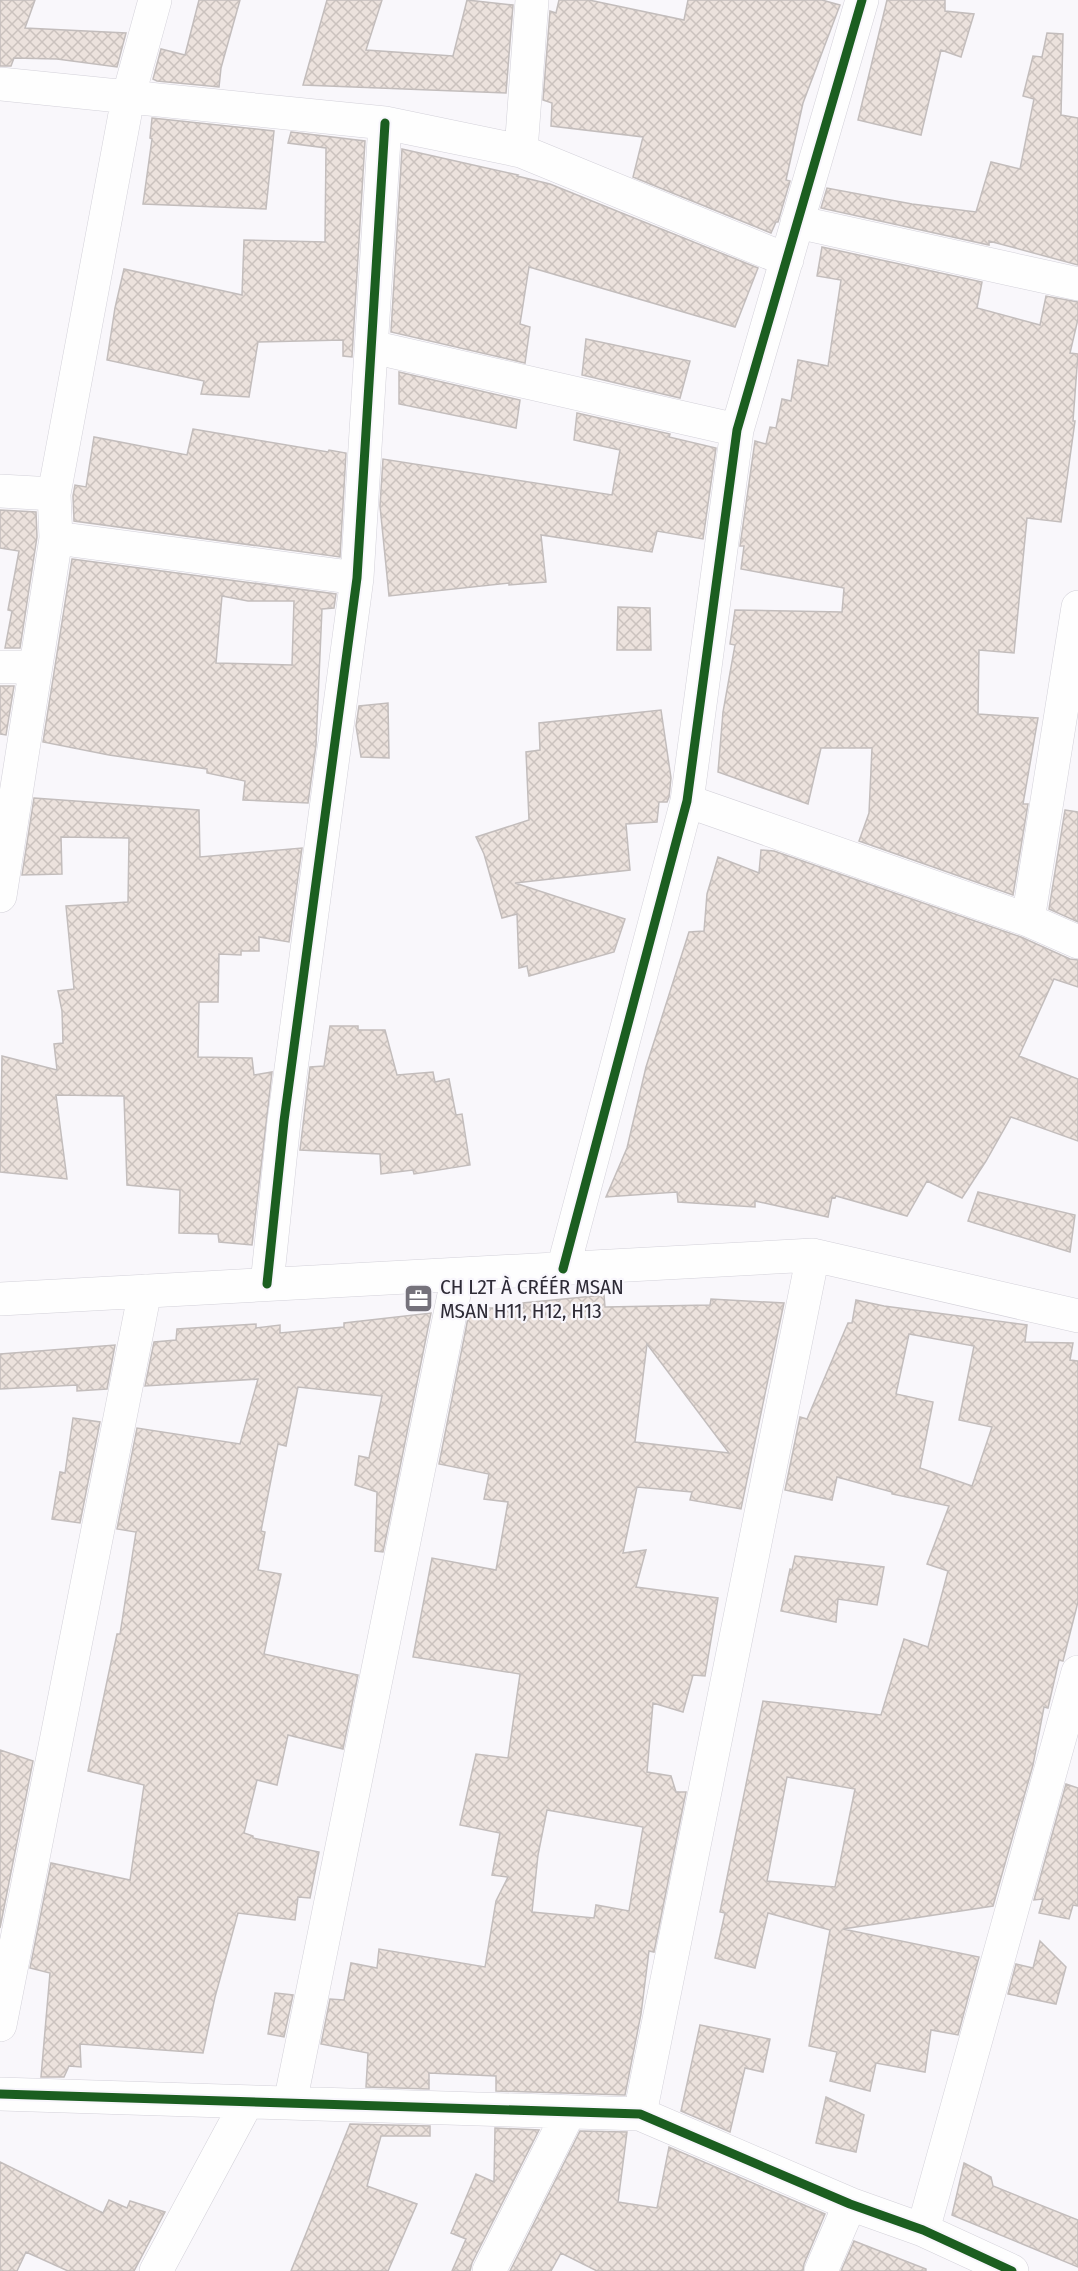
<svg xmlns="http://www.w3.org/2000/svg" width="1078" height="2271" viewBox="0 0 1078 2271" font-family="'Fira Sans Condensed',sans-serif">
  <defs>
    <pattern id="building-cross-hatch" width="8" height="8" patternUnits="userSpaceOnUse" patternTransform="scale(1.5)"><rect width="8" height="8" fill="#ece2dd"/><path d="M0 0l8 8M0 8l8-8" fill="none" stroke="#cbc2be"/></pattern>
  </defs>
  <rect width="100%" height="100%" fill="#f9f7fb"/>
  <path fill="url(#building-cross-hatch)" stroke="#c3bdbc" stroke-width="1.5" fill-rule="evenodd" d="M0,0H35L25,28L126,33L117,67L57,59L14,58L11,66H0Z
    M199,0H240L221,68L219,87L157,81L153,79L161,49L185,55Z
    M327,0H382L366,50L453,56L467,0L513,5L506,93L303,85Z
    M559,0H589L684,20L688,0H822L840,5L803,103L786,180L790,181L778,222H776L771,233L633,177L643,137L551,126L552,103L543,100L550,11L556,13Z
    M887,0H945V11L974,14L961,57L941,50L921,135L858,120Z
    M1047,33L1063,34L1061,115L1078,118V265L989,241V245L821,208L827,188L912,204L976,212L991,162L1020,169L1034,99L1023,96L1033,56L1042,57Z
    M152,118L274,131L266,209L143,204L152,139L150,138Z
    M291,132L365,141L352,357L343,356V340L258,342L249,397L201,394L204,381L107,360L115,308L124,269L242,295L244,240L325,242L326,148L288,143Z
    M402,149L518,175L517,176L550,184L758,268L735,327L529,267L520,324L530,327L525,363L391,332Z
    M822,247L982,282L977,308L1040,325L1046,296L1078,302V319L1070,353L1078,354L1073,421H1075L1061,522L1027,518L1014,653L979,650L978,714L1038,718L1023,804H1028L1013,895L859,841L869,813L872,748H821L808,804L718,772L723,712L735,645L730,644L735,610L842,612L844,588L741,569L744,546H740L755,441L766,444L770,427L776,428L782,399L791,401L798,360L828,366L841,280L817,276Z
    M586,339L690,361L680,398L582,375Z
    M399,372L520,400L516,428L399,404Z
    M577,413L670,434L669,437L716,448L703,539L657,531L652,552L541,535L546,582L509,585V583L389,596L380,506L383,459L612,495L620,450L574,440Z
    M193,429L328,452L329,450L346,453L340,557L74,521L73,496L75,485L86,487L94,437L187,455Z
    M0,510L36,512L37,537L20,648H5L12,611L8,610L19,551L0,548Z
    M72,559L336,594L334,608L322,609L316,745L308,803L243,800L245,781L207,773V769L109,755L43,742ZM222,596L248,601H294L292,665L216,663Z
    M618,607L650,608L651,650H617Z
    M0,686H14L6,735L0,734Z
    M388,703L389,758L361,757L356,726L359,706Z
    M661,710L671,778L669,797L667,802H659L657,822L626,824L630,870L515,883L625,919L614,952L529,976L527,966L519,968L517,914L502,918L484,854L476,837L529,820L526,752L540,750L539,723Z
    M34,798L199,810L200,857L302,848L289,942L259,937V951H241V955L219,954L218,1002H199L198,1057L252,1058L254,1075L272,1072L252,1245L219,1242L218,1234L179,1233L180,1190L127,1185L124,1096L56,1095L67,1179L0,1172L2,1056L57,1070L54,1044L63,1043L62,1011L58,991L74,989L66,906L128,902L129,838L61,837L62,874L22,875Z
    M1065,810L1078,812V922L1049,909Z
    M761,850L774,851L1021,937L1070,959L1078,960V987L1054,979L1019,1056L1078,1079V1141L1011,1117L986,1161L962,1198L927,1181L907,1216L836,1196L835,1198L832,1197L828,1217L755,1201V1207L678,1202L677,1192L606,1197L627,1148L646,1067L689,932L704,931L707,894L718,857L759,873Z
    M330,1026H358V1030H385L397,1075L433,1072L435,1082L449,1079L456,1115L462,1114L470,1165L414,1174L413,1170L381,1174L380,1154L300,1150L310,1067L324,1066Z
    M978,1192L1075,1215L1070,1252L968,1221Z
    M604,1295L605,1307L710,1305L711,1299L784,1303L741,1509L690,1500L692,1492L637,1487L623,1553L646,1550L636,1587L718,1598L705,1676L693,1675L683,1712L653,1703L647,1772L671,1776L676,1792H686L654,1952L649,1951L641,2014L625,2095L496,2091V2076L429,2073V2089L366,2087L368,2053L321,2044L330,1999L344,2000L351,1963L377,1968L379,1949L485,1967L496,1901L508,1877L492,1875L500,1833L460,1825L476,1754L508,1758L520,1674L413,1657L432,1558L496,1570L508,1502L484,1499L489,1474L439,1464L470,1308H524L523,1303ZM647,1344L729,1453L635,1442ZM547,1810L643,1827L629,1911L596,1905L594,1918L532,1912L538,1855Z
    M856,1300L884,1306L1027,1325L1025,1342L1073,1343L1070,1360L1078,1361V1602L1063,1661L1059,1660L1048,1708L1044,1707L1033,1765L993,1906L843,1929L979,1957L958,2035L931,2030L925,2072L876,2063L870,2091L830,2081L837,2052L809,2046L830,1930L768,1913L755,1968L715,1958L725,1913L720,1912L763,1701L881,1715L904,1639L928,1647L948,1571L927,1564L949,1506L892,1494V1492L837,1477L832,1500L785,1490L800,1417L807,1419L848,1323H852ZM909,1334L974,1346L959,1420L992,1427L972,1486L920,1468L933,1402L896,1394ZM787,1777L855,1789L835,1887L767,1881Z
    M431,1313L383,1552L375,1551L377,1492L355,1485L359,1456L369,1458L382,1396L298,1387L286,1446L278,1444L261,1531L265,1532L258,1570L281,1574L264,1654L358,1675L343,1749L288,1735L277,1785L257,1780L244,1833L253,1836V1838L319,1852L310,1898L298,1897L295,1920L238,1913L215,1997L203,2053L80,2044L81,2067L69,2066L64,2077H41L50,1973L30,1968L51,1863L130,1880L144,1785L88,1771L117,1634H120L136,1532L117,1529L137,1428L240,1444L258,1379L145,1386L154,1342L176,1340L177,1329L256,1324V1328L280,1325V1333L344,1327V1323Z
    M115,1345L107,1389L77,1391V1385L0,1389V1354Z
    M73,1418L100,1422L80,1523L52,1519L60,1472L65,1473Z
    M795,1556L884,1567L877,1605L838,1599L836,1622L781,1611L790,1569L792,1570Z
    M0,1750L33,1761L0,1928Z
    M1066,1784L1078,1788V1906L1073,1905L1069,1919L1039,1913L1043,1899L1034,1900Z
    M1040,1941L1066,1967L1056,2004L1008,1994L1016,1964L1033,1968Z
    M275,1993L293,1995L284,2037L268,2034Z
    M700,2025L770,2039L763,2072L745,2068L730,2132L681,2111Z
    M826,2097L864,2115L856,2152L816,2143Z
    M350,2124L430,2126V2136H381L367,2186L417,2204L388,2271H291Z
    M495,2128L539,2130L472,2263L470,2271H452L466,2239L451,2233L476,2174L494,2182Z
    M580,2131L627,2132L618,2202L657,2208L669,2147L825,2214L804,2264L803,2271H597L561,2253L551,2271H510Z
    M0,2162L103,2213L109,2200L127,2208L130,2201L165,2212L134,2271H68L26,2252L17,2271H0Z
    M964,2163L991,2177L993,2186L1078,2220V2267L952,2215Z
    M854,2241L926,2269V2271H841Z"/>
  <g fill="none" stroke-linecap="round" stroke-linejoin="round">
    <defs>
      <path id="minor" d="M0,84L385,123L521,151L787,260
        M521,151L532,0
        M797,222L1078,284
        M372,347L737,430
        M0,491L54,494
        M56,538L357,578
        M0,667H35
        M687,801L1028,920L1078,942
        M0,896L56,538L54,494L128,98L155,0
        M1028,920L1078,607
        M563,1269L687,801L737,430L862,0
        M267,1284L284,1121L357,578L385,123
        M0,1299L813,1255L1078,1316
        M0,2025L145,1291
        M0,2094L640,2114L850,2204L923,2230L1012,2271
        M290,2103L458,1275
        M640,2114L813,1255
        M923,2230L1078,1672
        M156,2271L247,2102
        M489,2271L569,2112
        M821,2271L850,2204"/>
    </defs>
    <use href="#minor" stroke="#d3d1d9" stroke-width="34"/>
    <use href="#minor" stroke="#fefefe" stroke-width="33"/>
    <defs>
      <path id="cycleway" d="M563,1269L687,801L737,430L862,0
        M267,1284L284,1121L357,578L385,123
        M0,2094L640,2114L850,2204L923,2230L1012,2271"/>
    </defs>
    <use href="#cycleway" stroke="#f8f6fc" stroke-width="13"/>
    <use href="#cycleway" stroke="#1b5e20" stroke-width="9"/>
  </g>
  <defs>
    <symbol id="office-square" viewBox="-11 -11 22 22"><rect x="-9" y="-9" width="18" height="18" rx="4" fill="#75727b" stroke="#f8f6fc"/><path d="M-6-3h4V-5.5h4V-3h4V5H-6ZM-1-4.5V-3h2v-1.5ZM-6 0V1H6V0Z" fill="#fff"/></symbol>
  </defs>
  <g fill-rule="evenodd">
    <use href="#office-square" x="402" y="1282" width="33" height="33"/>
  </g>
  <g text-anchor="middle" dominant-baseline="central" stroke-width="4.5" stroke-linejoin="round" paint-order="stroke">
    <g font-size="21" fill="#2e2b36" stroke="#f8f6fc" text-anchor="start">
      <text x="440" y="1287">CH L2T À CRÉÉR MSAN<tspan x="440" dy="24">MSAN H11, H12, H13</tspan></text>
    </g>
  </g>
</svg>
